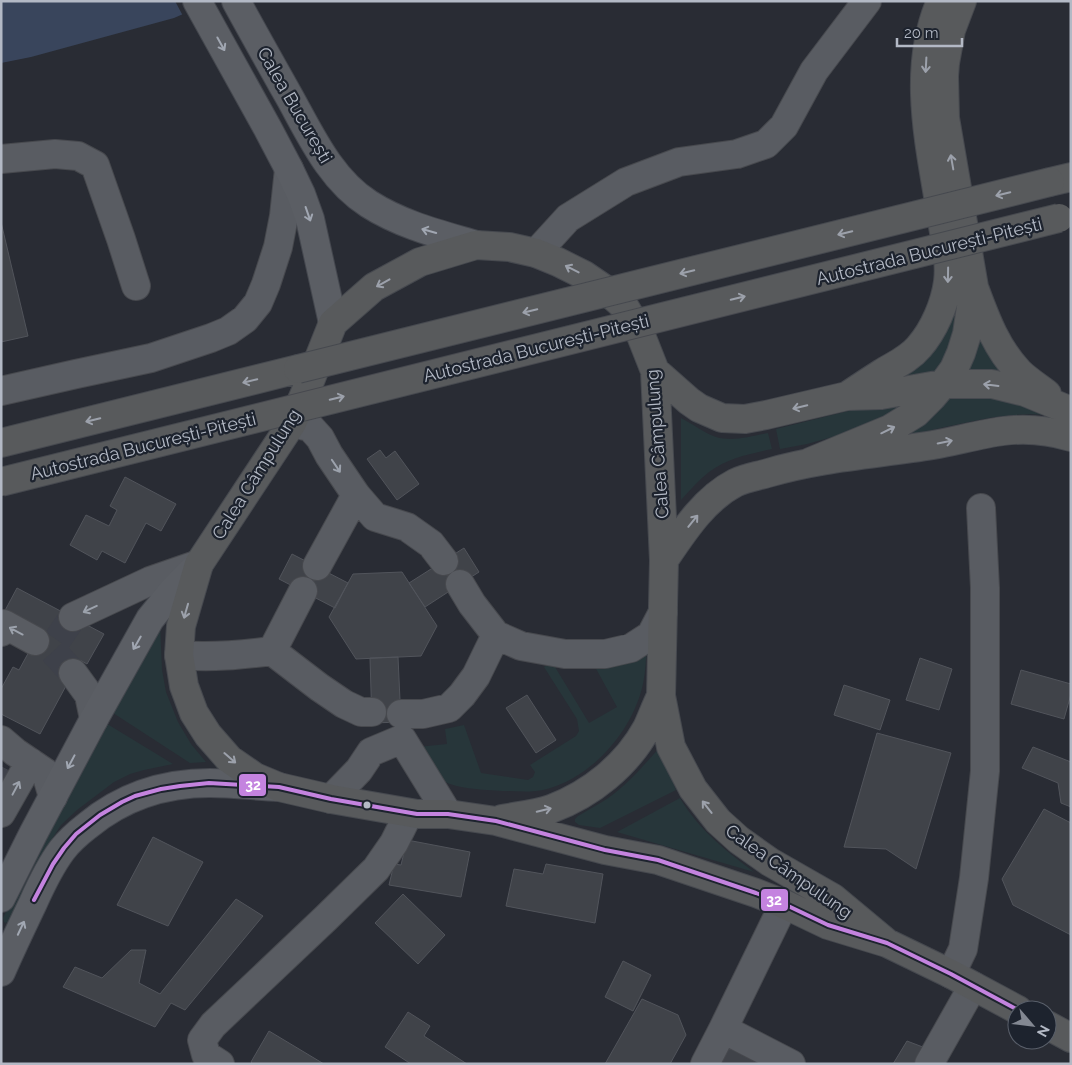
<svg xmlns="http://www.w3.org/2000/svg" width="1072" height="1065" viewBox="0 0 1072 1065" font-family="Raleway,sans-serif">
  <rect width="100%" height="100%" fill="#292c34"/>
  <path fill="#27363a" d="M965,294L943,370L881,383L957,297Z
    M979,323L1014,375L978,369L960,371Z
    M952,389L992,391L1047,415C1027,413 1009,415 989,418C957,424 926,431 894,439Z
    M913,397L893,414L847,433L807,444L780,449L776,429L888,401Z
    M681,418C693,424 704,433 716,437C733,442 752,436 768,433L772,449C750,454 728,458 709,472C699,480 690,490 681,500Z
    M160,622L162,670L166,692L178,722L191,744L206,762L190,763L110,711Z
    M647,642C646,657 646,673 642,688C631,732 592,777 547,789C533,793 517,791 502,791C486,790 451,789 439,778C436,776 434,772 433,769C428,761 423,754 418,747L447,744L445,729L464,725L481,773L528,780L533,777L535,772L530,765L576,736L579,731L577,719L544,667L552,662L589,723L617,707L594,665Z
    M104,722L173,764L144,770L130,774L114,782L77,810L61,825L52,839L9,921L6,923L4,922L3,918L43,834Z
    M661,746L669,772L676,790L600,828L579,825L575,822V819L578,816C586,811 594,807 602,802C625,788 643,766 661,746Z
    M680,798C698,829 726,851 754,872L617,832Z"/>
  <path fill="#39455c" d="M1,1H213L174,18L31,57L1,63Z"/>
  <path fill="#292c34" d="M175,1H216L214,4L183,16Z"/>
  <path fill="#404349" stroke="#51545b" d="M1,222L28,336L1,342Z
    M380,450L386,458L395,451L419,484L397,500L367,459Z
    M125,477L176,504L161,531L146,523L125,563L102,551L97,560L70,545L86,515L109,526L117,510L110,506Z
    M464,548L479,572L425,607L409,583Z
    M292,554L348,583L335,608L279,579Z
    M402,572L437,626L421,656L356,659L329,617L353,574Z
    M17,588L104,634L87,664L80,660L40,734L1,714V689L13,667L19,670L37,637L1,618Z
    M398,657L401,722L372,723L370,658Z
    M920,658L952,669L939,710L906,700Z
    M1021,670L1071,684V694L1064,719L1011,704Z
    M844,685L890,700L880,730L834,715Z
    M527,695L556,740L536,753L506,708Z
    M877,733L951,753L916,869L886,849L844,847Z
    M1033,747L1071,762V807L1061,803L1058,783L1022,768Z
    M1,767L17,775L1,803Z
    M1044,809L1071,823V935L1013,905L1002,879Z
    M153,837L203,862L168,926L117,905Z
    M407,840L470,852L461,897L389,885L394,864L401,865Z
    M546,864L603,874L595,923L506,906L514,869L543,874Z
    M403,894L445,935L418,964L375,923Z
    M236,899L263,916L185,1010L171,1003L155,1027L63,987L75,967L102,978L131,950H146L139,983L160,994Z
    M623,961L651,975L633,1011L605,997Z
    M642,999L678,1015L686,1035L670,1064H605Z
    M408,1012L430,1026L424,1036L467,1064H411L385,1047Z
    M269,1031L324,1064H253L251,1062Z
    M907,1041L928,1049L921,1064H893Z
    M723,1043L777,1064H712Z"/>
  <g fill="none" stroke-linecap="round" stroke-linejoin="round">
    <path stroke="#3e414a" stroke-width="28" stroke-dasharray="28 14" stroke-linecap="butt" d="M73,617L51,649L73,673
      M1,778L6,769"/>
    <defs>
      <path id="minor" d="M1,159L55,154L78,156L95,165L121,239L136,286
        M536,253L568,218L626,182L679,162L737,154L766,144L784,126L814,71L867,1
        M1,391L76,374L151,358L211,338L228,331L245,319L258,303L266,284L278,247L284,216L289,169
        M292,423L310,427L320,438L329,455L356,495L375,517L407,527L431,544L444,561
        M317,566L356,495
        M460,584L472,604L496,635L521,646L565,654H605L631,648L651,635L663,612
        M73,617L150,581L199,564
        M1,632L4,624L35,641
        M272,651L303,591
        M179,655C211,658 241,655 272,651L319,687L344,704L361,712H372
        M73,673L89,695L94,719
        M401,714H423L449,708L462,695L476,676L496,635
        M1,740L15,752L46,773L53,797
        M331,799L359,770L371,752L402,739L448,814
        M1,813L30,762
        M951,974L963,949L974,878L985,771V588L981,508
        M723,1029L791,1064
        M220,1064L206,1055L202,1040L213,1025L326,918L376,869L394,843L409,813
        M705,1064L723,1029L784,904
        M929,1064L973,986"/>
      <path id="major" d="M197,1L268,129L289,169L301,194L310,219L333,323
        M236,1C254,34 272,66 290,98C311,136 331,180 369,204C402,225 439,234 476,245
        M1,898L33,834L94,719L150,619L172,592L199,564
        M1,972C11,949 22,926 33,903C41,885 50,866 62,850C69,841 78,833 87,826C123,796 164,783 210,783C233,783 256,786 279,787"/>
      <path id="highway" d="M1050,182L1071,177
        M975,290C986,320 997,349 1019,372C1027,380 1038,387 1047,394
        M655,371L689,401L699,408L722,418L745,419L766,415L847,396L881,395L943,384H992L1025,392L1071,411
        M847,396C859,388 871,380 882,373C895,365 909,359 919,347C934,330 945,304 948,282C951,260 944,236 941,214C930,145 911,69 941,1
        M1,443L298,369
        M810,462L890,429L916,413L932,397L943,384L954,369L961,353L967,334L974,287L945,118L944,76L945,63L951,30L962,1
        M664,560C683,532 704,499 735,483C745,478 758,476 768,473C822,457 878,454 933,445C956,441 980,434 1003,431C1027,428 1048,430 1071,437
        M502,819C518,816 536,814 551,809C591,794 627,765 647,728C652,717 656,706 661,696
        M887,943L833,898L770,862L739,840L718,821L693,789L671,747L661,696L664,560L655,371L640,333L624,306L606,290L584,275L558,262L536,253L509,247L476,245L420,262L374,287L333,323L308,386L292,423L199,564L181,626L179,655L184,686L194,713L208,735L229,759L255,777L279,787L331,799L417,814H448L496,821L605,850L658,860L756,893L784,904L828,925L887,943L951,974L1018,1010
        M1047,1025L1071,1038"/>
    </defs>
    <use href="#minor" stroke="#47494e" stroke-width="30"/>
    <use href="#major" stroke="#44474e" stroke-width="30"/>
    <use href="#highway" stroke="#46494f" stroke-width="30"/>
    <use href="#minor" stroke="#595c62" stroke-width="28"/>
    <use href="#major" stroke="#5b5e64" stroke-width="28"/>
    <use href="#highway" stroke="#585a5c" stroke-width="28"/>
    <defs>
      <path id="highway-bridge" d="M298,369L1050,182
        M1,482L1059,218"/>
    </defs>
    <use href="#highway-bridge" stroke="#46494f" stroke-width="30" stroke-linecap="butt"/>
    <use href="#highway-bridge" stroke="#585a5c" stroke-width="28"/>
    <defs>
      <path id="bus-1" d="M34,900L53,864L64,848L76,834L100,815L122,802L135,796L161,789L180,786L209,783L279,787L331,799L417,814H448L496,821L605,850L658,860L756,893L784,904L828,925L887,943L951,974L1018,1010"/>
    </defs>
    <use href="#bus-1" stroke="#1d232e" stroke-width="8"/>
    <use href="#bus-1" stroke="#c483df" stroke-width="4"/>
  </g>
  <defs><path id="oneway-shaft" d="M-6 0H5M1.5-3L5.5 0L1.5 3" fill="none" stroke-width="1.6" stroke-linecap="round" stroke-linejoin="round" transform="scale(1.25)"/></defs>
  <g stroke="#a1a7b2">
    <use href="#oneway-shaft" transform="translate(221 44) rotate(61)"/>
    <use href="#oneway-shaft" transform="translate(308 214) rotate(71)"/>
    <use href="#oneway-shaft" transform="translate(429 231) rotate(-164)"/>
    <use href="#oneway-shaft" transform="translate(137 643) rotate(120)"/>
    <use href="#oneway-shaft" transform="translate(71 762) rotate(118)"/>
    <use href="#oneway-shaft" transform="translate(21 928) rotate(-65)"/>
  </g>
  <g stroke="#9ca1ab">
    <use href="#oneway-shaft" transform="translate(926 65) rotate(93)"/>
    <use href="#oneway-shaft" transform="translate(952 162) rotate(-100)"/>
    <use href="#oneway-shaft" transform="translate(1003 194) rotate(166)"/>
    <use href="#oneway-shaft" transform="translate(845 233) rotate(166)"/>
    <use href="#oneway-shaft" transform="translate(572 269) rotate(-153)"/>
    <use href="#oneway-shaft" transform="translate(687 272) rotate(166)"/>
    <use href="#oneway-shaft" transform="translate(948 275) rotate(91)"/>
    <use href="#oneway-shaft" transform="translate(383 283) rotate(151)"/>
    <use href="#oneway-shaft" transform="translate(738 298) rotate(-14)"/>
    <use href="#oneway-shaft" transform="translate(530 311) rotate(166)"/>
    <use href="#oneway-shaft" transform="translate(250 381) rotate(166)"/>
    <use href="#oneway-shaft" transform="translate(991 385) rotate(-173)"/>
    <use href="#oneway-shaft" transform="translate(337 398) rotate(-14)"/>
    <use href="#oneway-shaft" transform="translate(800 407) rotate(166)"/>
    <use href="#oneway-shaft" transform="translate(93 420) rotate(166)"/>
    <use href="#oneway-shaft" transform="translate(888 430) rotate(-26)"/>
    <use href="#oneway-shaft" transform="translate(945 442) rotate(-11)"/>
    <use href="#oneway-shaft" transform="translate(693 521) rotate(-51)"/>
    <use href="#oneway-shaft" transform="translate(186 611) rotate(106)"/>
    <use href="#oneway-shaft" transform="translate(230 758) rotate(41)"/>
    <use href="#oneway-shaft" transform="translate(707 807) rotate(-128)"/>
    <use href="#oneway-shaft" transform="translate(544 810) rotate(-14)"/>
  </g>
  <g stroke="#9ca2ac">
    <use href="#oneway-shaft" transform="translate(336 466) rotate(56)"/>
    <use href="#oneway-shaft" transform="translate(90 609) rotate(155)"/>
    <use href="#oneway-shaft" transform="translate(16 631) rotate(-152)"/>
    <use href="#oneway-shaft" transform="translate(16 788) rotate(-62)"/>
  </g>
  <circle fill="#b3b9c5" stroke="#1d232e" stroke-width="2" cx="367" cy="805" r="4.5"/>
  <g text-anchor="middle" dominant-baseline="central" stroke-width="4.5" stroke-linejoin="round" paint-order="stroke">
    <g font-size="18" fill="#b3b9c5" stroke="#1d232e">
      <text transform="translate(295 105) rotate(60)">Calea București</text>
      <text transform="translate(929 251) rotate(-14)">Autostrada București-Pitești</text>
      <text transform="translate(536 348) rotate(-14)">Autostrada București-Pitești</text>
      <text transform="translate(657 444) rotate(-94)">Calea Câmpulung</text>
      <text transform="translate(143 446) rotate(-14)">Autostrada București-Pitești</text>
      <text transform="translate(256 474) rotate(-58)">Calea Câmpulung</text>
      <text transform="translate(789 871) rotate(35)">Calea Câmpulung</text>
    </g>
  </g>
  <g stroke="#1d232e" stroke-width="2">
    <rect x="238" y="773" width="29" height="24" rx="5" fill="#c483df"/>
    <rect x="760" y="888" width="29" height="24" rx="5" fill="#c483df"/>
  </g>
  <g font-size="14" text-anchor="middle" font-weight="bold" fill="#fff">
    <text x="253" y="790">32</text>
    <text x="774" y="905">32</text>
  </g>
  <rect width="1072" height="1065" fill="none" stroke="#b3b9c5" stroke-width="5"/>
  <g transform="translate(1032 1025) rotate(118)"><circle r="24" fill="#1d232e" stroke="#595f6a"/>
  <path d="M0-4L9 19L0 12L-9 19Z" fill="#838892"/>
  <text y="-8" font-size="14" font-weight="bold" text-anchor="middle" fill="#b3b9c5">N</text>
  </g>
  <path d="M897 38v8h65v-8" fill="none" stroke="#b3b9c5" stroke-width="2.5"/>
  <text x="904" y="38" font-size="15" fill="#b3b9c5" stroke="#1d232e" stroke-width="4" paint-order="stroke">20 m</text>
</svg>
